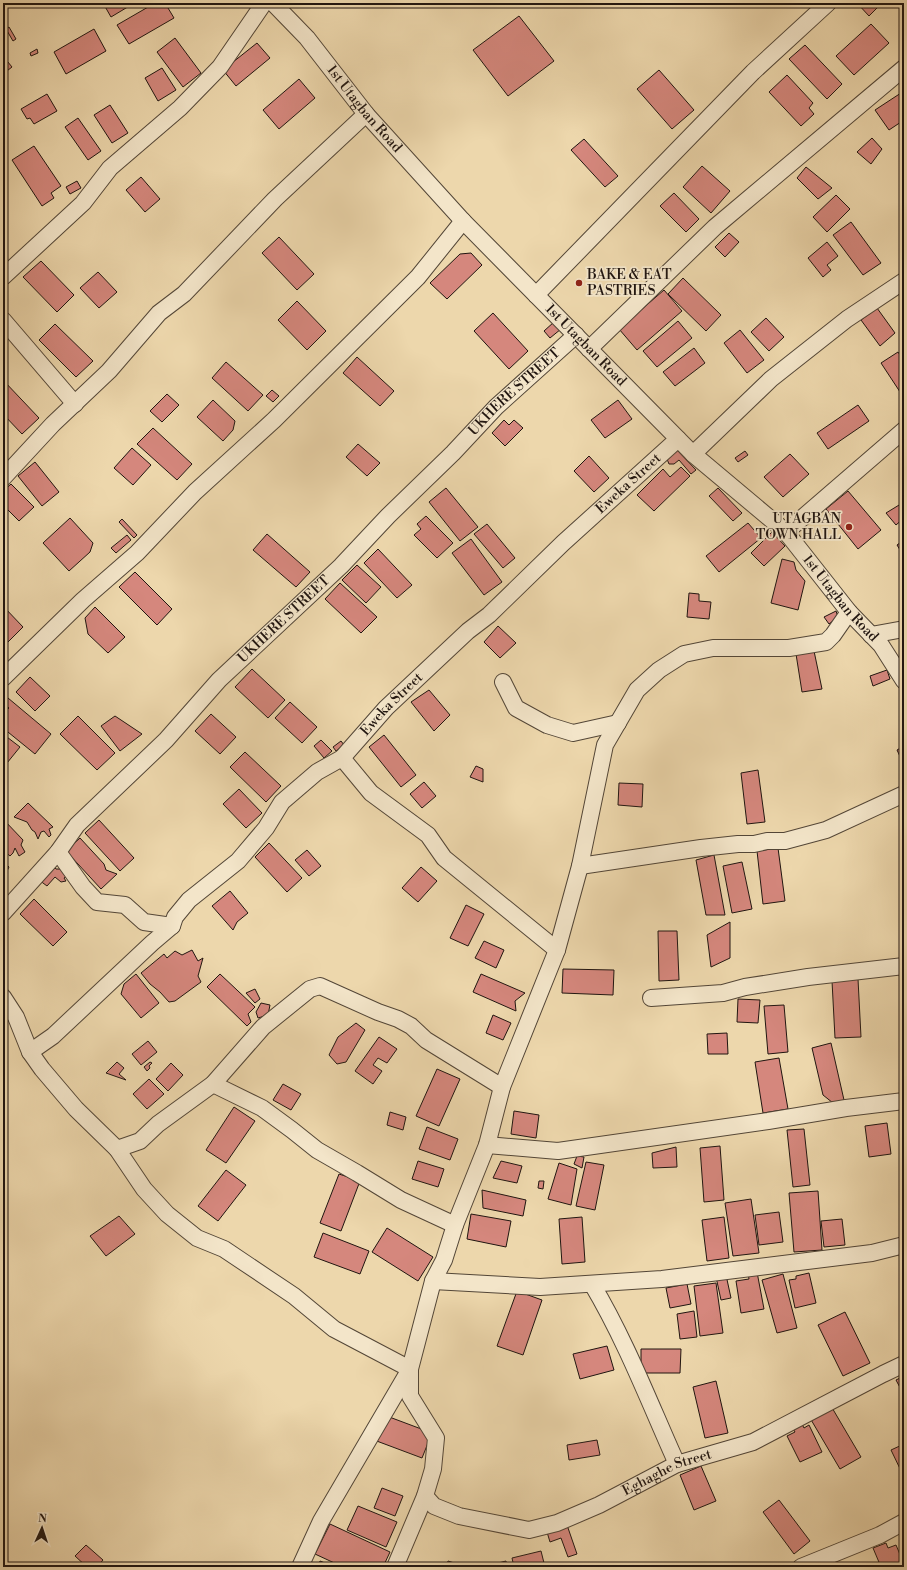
<svg xmlns="http://www.w3.org/2000/svg" width="907" height="1570" viewBox="0 0 907 1570" font-family="'Libre Bodoni',serif">
  <rect width="100%" height="100%" fill="#edd7ac"/>
  <filter id="stains"><feTurbulence type="fractalNoise" baseFrequency=".005" numOctaves="4"/><feColorMatrix values="0 0 0 0 .2 0 0 0 0 .09 0 0 0 0 .02 0 0 0 .5 -.17"/></filter>
  <radialGradient id="worn" r=".72"><stop offset=".6" stop-color="#630" stop-opacity="0"/><stop offset="1" stop-color="#630" stop-opacity=".3"/></radialGradient>
  <path fill="#d5877d" stroke="#201510" d="M103,3H130L131,5L111,17Z
    M155,3H165L174,18L129,44L117,25Z
    M857,3H882L869,16Z
    M519,16L554,61L508,96L473,50Z
    M871,24L889,43L854,75L836,56Z
    M9,27L16,39L13,41L6,29Z
    M94,29L106,51L66,74L54,52Z
    M175,38L201,73L183,87L157,52Z
    M257,43L270,58L236,86L223,70Z
    M805,45L842,84L827,99L789,59Z
    M37,49L38,53L31,56L30,53Z
    M3,56L12,67L3,74Z
    M162,68L176,90L158,101L145,78Z
    M659,70L694,110L672,129L637,89Z
    M787,75L813,103L809,108L814,114L801,126L769,92Z
    M299,79L315,98L279,129L263,110Z
    M904,91V120L889,130L875,110Z
    M47,94L57,111L34,124L30,118L27,119L21,109Z
    M110,105L128,133L112,143L94,115Z
    M78,118L101,151L88,160L65,127Z
    M872,138L882,149L871,164L857,152Z
    M584,139L618,176L605,187L571,150Z
    M34,146L61,186L51,193L54,198L42,206L12,160Z
    M702,166L730,191L711,213L683,187Z
    M806,167L832,188L818,199L797,178Z
    M141,177L160,199L145,212L126,190Z
    M77,181L81,188L70,194L66,187Z
    M674,193L699,219L686,232L660,206Z
    M836,195L850,209L827,232L813,217Z
    M851,222L881,263L863,275L833,235Z
    M729,233L739,242L725,257L715,247Z
    M279,237L314,274L297,290L262,253Z
    M827,242L838,256L827,265L831,270L823,277L808,258Z
    M471,253L482,265L447,299L430,283L460,254Z
    M41,261L74,295L57,312L23,277Z
    M98,272L117,292L99,308L80,288Z
    M683,278L721,315L706,331L668,294Z
    M664,290L682,311L637,350L619,329Z
    M297,301L326,331L307,350L278,320Z
    M877,308L895,333L880,346L861,320Z
    M493,313L528,351L509,369L474,331Z
    M766,318L784,337L769,351L751,332Z
    M678,321L692,338L657,367L643,351Z
    M554,322L561,329L550,338L544,331Z
    M55,324L93,361L76,377L39,340Z
    M740,330L764,360L747,373L724,343Z
    M694,348L705,363L675,386L663,372Z
    M898,352L904,361V398L881,363Z
    M357,357L394,391L380,406L343,373Z
    M226,362L263,395L248,411L212,378Z
    M3,380L39,418L22,434L3,414Z
    M272,390L279,396L273,402L266,396Z
    M167,394L179,405L162,422L150,411Z
    M213,400L235,421L233,430L223,441L197,417Z
    M618,400L632,419L605,438L591,420Z
    M858,405L869,421L828,449L817,433Z
    M504,420L509,425L514,420L523,428L505,446L492,433Z
    M153,428L192,464L177,480L137,444Z
    M358,444L380,463L367,476L346,457Z
    M904,446V456L900,449Z
    M132,448L151,465L133,485L114,468Z
    M677,450L696,470L691,474L679,460L674,464H669L667,459Z
    M745,451L748,455L738,462L735,458Z
    M790,454L809,474L783,497L764,477Z
    M589,456L609,478L594,492L574,471Z
    M35,462L59,492L42,506L18,476Z
    M681,467L690,476L654,511L637,495L663,469L670,477Z
    M11,484L34,507L19,521L3,505V491Z
    M446,488L478,527L460,541L429,502Z
    M718,488L742,513L733,521L709,496Z
    M848,491L881,530L858,549L826,509Z
    M904,502V518L896,525L886,513Z
    M426,516L453,543L437,558L414,535L421,529L417,524Z
    M70,518L93,543L90,552L69,571L43,543Z
    M122,519L137,535L134,538L119,522Z
    M748,523L761,538L719,572L706,556Z
    M487,524L515,558L503,568L474,534Z
    M772,532L785,546L764,566L751,553Z
    M267,534L310,572L296,587L253,550Z
    M127,535L131,540L116,553L111,548Z
    M471,539L502,582L484,595L452,553Z
    M904,540V552L902,553L897,545Z
    M378,549L412,585L397,598L364,563Z
    M782,559L794,562L796,570L805,581L798,610L771,603Z
    M357,565L381,587L366,603L342,580Z
    M135,572L172,609L157,625L119,587Z
    M340,583L377,617L361,633L325,599Z
    M689,593L699,594V601L711,602L709,619L687,617Z
    M3,606L23,627L6,644L3,642Z
    M95,607L125,637L108,653L88,634L85,618Z
    M836,611L838,617L829,624L824,617Z
    M498,626L516,643L500,658L484,642Z
    M814,651L822,689L802,692L796,654Z
    M252,669L285,700L268,718L235,687Z
    M887,670L890,679L873,686L870,676Z
    M30,677L50,696L35,711L16,692Z
    M429,690L450,715L434,731L411,702Z
    M8,698L51,734L35,754L3,728V714L9,708L4,703Z
    M290,702L317,727L302,743L275,718Z
    M211,714L236,737L220,754L195,731Z
    M78,716L115,753L97,770L60,734Z
    M115,716L142,734L120,751L101,726Z
    M3,734L20,747L7,763L3,760Z
    M384,735L416,775L401,787L369,747Z
    M321,740L332,751L324,758L314,746Z
    M341,741L344,745L336,751L333,747Z
    M904,746V765L897,750Z
    M245,752L281,786L266,802L230,767Z
    M476,766L483,769V782L470,777Z
    M758,770L765,822L747,824L741,773Z
    M424,782L436,796L422,808L410,794Z
    M619,783L643,784L642,807L618,805Z
    M239,789L262,813L246,828L223,804Z
    M28,803L53,827L49,829L51,835L49,837L44,831L41,832L38,839L35,832L32,830L27,822L14,817Z
    M3,819L23,840L21,845L25,852L19,856L15,848L13,853L10,856L3,850Z
    M99,820L134,858L120,871L85,833Z
    M80,838L104,864L106,870L117,874L101,889L66,851Z
    M269,843L302,878L287,892L255,857Z
    M778,848L785,901L763,904L757,851Z
    M307,850L321,866L309,876L295,860Z
    M714,855L725,915H706L696,860Z
    M3,861L9,867L5,875L3,876Z
    M742,862L752,909L732,913L723,866Z
    M54,867L56,869H62L67,876L64,878L66,881L61,882L55,877L47,886L39,880Z
    M421,867L437,881L418,902L402,888Z
    M230,891L248,913L237,922L233,930L212,906Z
    M34,899L67,932L53,946L20,914Z
    M466,905L484,914L468,946L450,938Z
    M730,922V958L711,967L707,935Z
    M658,931H677L679,980L659,981Z
    M484,941L504,950L496,968L475,958Z
    M192,950L198,961L203,958L198,976L201,982L175,1001L169,1002L160,992L150,984L141,973L164,954L167,958L175,951L182,955Z
    M563,969L614,970L613,995L562,993Z
    M136,974L159,1003L141,1018L121,994L124,984Z
    M220,974L255,1007L248,1014L251,1022L247,1026L207,987Z
    M481,974L525,993L515,1001L516,1011L473,992Z
    M858,979L861,1037L835,1038L832,981Z
    M255,989L260,999L255,1003L246,993Z
    M738,999L760,1000L758,1023L737,1022Z
    M261,1003L270,1005L268,1015L258,1018L256,1012Z
    M784,1005L788,1052L768,1054L764,1006Z
    M493,1015L511,1023L503,1040L486,1033Z
    M356,1023L365,1030L346,1062L337,1064L329,1055L338,1037Z
    M727,1033L728,1054H708L707,1034Z
    M379,1037L397,1049L387,1063L378,1058L373,1065L382,1071L373,1084L355,1071Z
    M148,1041L157,1052L141,1065L132,1054Z
    M831,1043L844,1100L833,1103L823,1095L812,1048Z
    M779,1058L788,1109L763,1113L755,1062Z
    M117,1062L124,1068L119,1074L126,1080L106,1073Z
    M150,1062L152,1063L149,1066L150,1068L147,1071L144,1067Z
    M171,1063L183,1075L168,1091L156,1079Z
    M437,1069L460,1079L439,1126L416,1116Z
    M149,1079L164,1094L147,1109L133,1094Z
    M283,1084L301,1094L291,1110L273,1100Z
    M234,1107L255,1121L226,1163L206,1150Z
    M514,1111L539,1115L536,1138L511,1134Z
    M390,1112L406,1117L403,1130L387,1125Z
    M887,1123L891,1154L869,1157L865,1126Z
    M427,1127L458,1139L450,1160L419,1149Z
    M804,1129L810,1185L793,1187L787,1130Z
    M720,1146L724,1200L704,1202L700,1148Z
    M676,1147L677,1167L653,1168L652,1153Z
    M577,1156L584,1157L582,1168L574,1164Z
    M418,1161L444,1169L438,1187L412,1179Z
    M501,1161L522,1166L517,1183L493,1178Z
    M586,1162L604,1165L595,1210L576,1206Z
    M559,1163L577,1169L571,1205L548,1199Z
    M226,1170L246,1185L218,1221L198,1206Z
    M339,1174L360,1181L341,1231L320,1223Z
    M539,1181H544L543,1189L538,1188Z
    M482,1190L526,1200L523,1216L483,1208Z
    M818,1191L822,1250L794,1252L789,1193Z
    M751,1199L759,1253L733,1256L725,1203Z
    M779,1212L783,1242L759,1245L755,1215Z
    M471,1214L511,1221L506,1247L467,1239Z
    M119,1216L135,1234L106,1256L90,1236Z
    M582,1217L585,1262L562,1264L559,1219Z
    M724,1217L729,1258L707,1261L702,1220Z
    M842,1219L845,1245L824,1247L821,1221Z
    M387,1228L433,1257L418,1281L372,1252Z
    M323,1233L369,1251L360,1274L314,1257Z
    M757,1272L764,1309L741,1313L736,1281L749,1279L748,1273Z
    M809,1273L816,1303L795,1308L789,1280L796,1279V1276Z
    M783,1274L797,1328L777,1333L762,1280Z
    M726,1275L731,1298L721,1300L716,1277Z
    M716,1283L723,1333L700,1336L694,1286Z
    M687,1284L691,1304L670,1308L666,1288Z
    M517,1291L542,1300L523,1355L497,1346Z
    M694,1311L697,1337L680,1339L677,1314Z
    M845,1312L870,1363L843,1376L818,1325Z
    M904,1342V1350L903,1351L900,1344Z
    M607,1346L614,1370L580,1379L573,1354Z
    M641,1349H681L680,1373H641Z
    M904,1376V1395L896,1380Z
    M716,1381L728,1433L705,1438L693,1387Z
    M831,1406L861,1457L840,1469L810,1418Z
    M384,1415L432,1433L422,1458L374,1440Z
    M801,1422L804,1428L809,1425L822,1452L800,1462L787,1436L795,1432L792,1427Z
    M597,1440L600,1455L569,1460L567,1445Z
    M904,1444V1477L891,1450Z
    M701,1466L716,1501L694,1510L680,1475Z
    M382,1488L403,1496L395,1516L374,1508Z
    M779,1500L810,1541L794,1554L763,1512Z
    M358,1506L397,1522L386,1547L347,1530Z
    M330,1524L390,1552L383,1567H343L315,1554Z
    M567,1525L577,1554L568,1557L561,1538L550,1542L547,1532Z
    M886,1543L888,1548L896,1545L904,1564V1567H881L873,1548Z
    M86,1545L103,1560L97,1567H87L75,1556Z
    M541,1551L545,1567H514L512,1558Z
    M320,1561L335,1567H318Z
    M448,1561L464,1566V1567H446Z
    M506,1561L507,1567H482Z"/>
  <g fill="none" stroke-linecap="round" stroke-linejoin="round">
    <defs>
      <g id="minor">
        <path id="s1" d="M273,3L307,38L366,114L463,221L693,454L786,532L849,612L881,645L904,681"/>
        <path d="M3,277L83,203L110,168L180,108L220,67L264,3"/>
        <path d="M536,295L753,72L828,3"/>
        <path d="M3,320L75,404"/>
        <path d="M589,349L715,227L904,68"/>
        <path d="M693,454L771,379L847,319L904,281"/>
        <path d="M3,478L53,424L109,371L159,313L184,294L275,199L366,114"/>
        <path d="M786,532L904,430"/>
        <path d="M871,635L904,629"/>
        <path d="M3,678L83,600L137,553L195,492L274,420L418,277L463,221"/>
        <path d="M503,682L516,708L547,725L573,733L618,723"/>
        <path d="M342,758L371,793L428,835L444,858L557,950"/>
        <path d="M58,852L83,887L97,902L125,905L144,922L172,926"/>
        <path d="M580,866L701,848L738,844H754L767,841H785L826,830L904,794"/>
        <path id="s2" d="M3,913L58,852L77,825L166,740L219,680L341,566L388,516L453,453L496,407L576,335"/>
        <path d="M3,997L16,1017L30,1052L42,1069L76,1109L117,1149L144,1189L167,1214L197,1238L224,1249L294,1296L334,1329L410,1369V1396L436,1438L433,1469L425,1496L395,1567"/>
        <path d="M651,998L723,993L745,987L808,977L904,966"/>
        <path id="s3" d="M30,1052L53,1036L152,943L172,926L175,917L189,900L238,861L266,828L282,802L317,772L342,758L386,708L468,631L489,615L563,543L678,439"/>
        <path d="M213,1084L262,1108L292,1130L317,1150L357,1173L401,1200L455,1225"/>
        <path d="M487,1145L558,1151L768,1121L846,1108L904,1101"/>
        <path d="M117,1149L140,1141L158,1124L213,1084L263,1027L310,989L320,986L378,1012L398,1019L411,1026L426,1040L502,1087"/>
        <path d="M433,1281L540,1287L662,1279L872,1253L904,1245"/>
        <path d="M592,1284C626,1341 650,1404 677,1464"/>
        <path id="s4" d="M425,1496L434,1506L459,1516L529,1530L557,1523L599,1505L677,1464L753,1442L883,1374L904,1364"/>
        <path d="M300,1567L321,1521L410,1369L433,1281L444,1260L455,1225L487,1145L502,1087L557,950L580,866L605,745L637,690L659,670L684,654L713,648H789L826,642L833,635L849,612"/>
        <path d="M801,1567L880,1535L904,1522"/>
      </g>
    </defs>
    <use href="#minor" stroke="#534637" stroke-width="18"/>
    <use href="#minor" stroke="#f3e5c9" stroke-width="16"/>
  </g>
  <g fill="#8f2418" stroke="#f3e5c9" stroke-width="1.5">
    <circle cx="579" cy="283" r="4"/>
    <circle cx="849" cy="527" r="4"/>
  </g>
  <g text-anchor="middle" dominant-baseline="central" stroke-width="3.5" stroke-linejoin="round" paint-order="stroke">
    <g font-size="14" fill="#201510" stroke="#f3e5c9">
      <text stroke="none"><textPath href="#s1" startOffset="140">1st Utagban Road</textPath></text>
      <text stroke="none"><textPath href="#s1" startOffset="464">1st Utagban Road</textPath></text>
      <text stroke="none"><textPath href="#s2" startOffset="731">UKHERE STREET</textPath></text>
      <text stroke="none"><textPath href="#s3" startOffset="830">Eweka Street</textPath></text>
      <text stroke="none"><textPath href="#s1" startOffset="824">1st Utagban Road</textPath></text>
      <text stroke="none"><textPath href="#s2" startOffset="407">UKHERE STREET</textPath></text>
      <text stroke="none"><textPath href="#s3" startOffset="506">Eweka Street</textPath></text>
      <text stroke="none"><textPath href="#s4" startOffset="262">Eghaghe Street</textPath></text>
    </g>
    <g font-size="14" fill="#201510" stroke="#f3e5c9" text-anchor="start">
      <text x="587" y="275">BAKE &amp; EAT<tspan x="587" dy="16">PASTRIES</tspan></text>
      <text x="841" y="519" text-anchor="end">UTAGBAN<tspan x="841" dy="16">TOWN HALL</tspan></text>
    </g>
  </g>
  <rect width="907" height="1570" fill="none" stroke="#edd7ac" stroke-width="16"/>
  <rect x="4" y="4" width="899" height="1562" fill="none" stroke="#201510" stroke-width="2"/>
  <rect x="8" y="8" width="891" height="1554" fill="none" stroke="#201510"/>
  <g transform="translate(42 1528) rotate(3)" stroke="#f3e5c9" stroke-width="3" paint-order="stroke">
  <path d="M0-3L7 15L0 10L-7 15Z" fill="#201510"/>
  <text y="-6" font-size="11" font-weight="bold" text-anchor="middle" fill="#201510">N</text>
  </g>
  <rect width="100%" height="100%" filter="url(#stains)"/>
  <rect width="100%" height="100%" fill="url(#worn)"/>
</svg>
